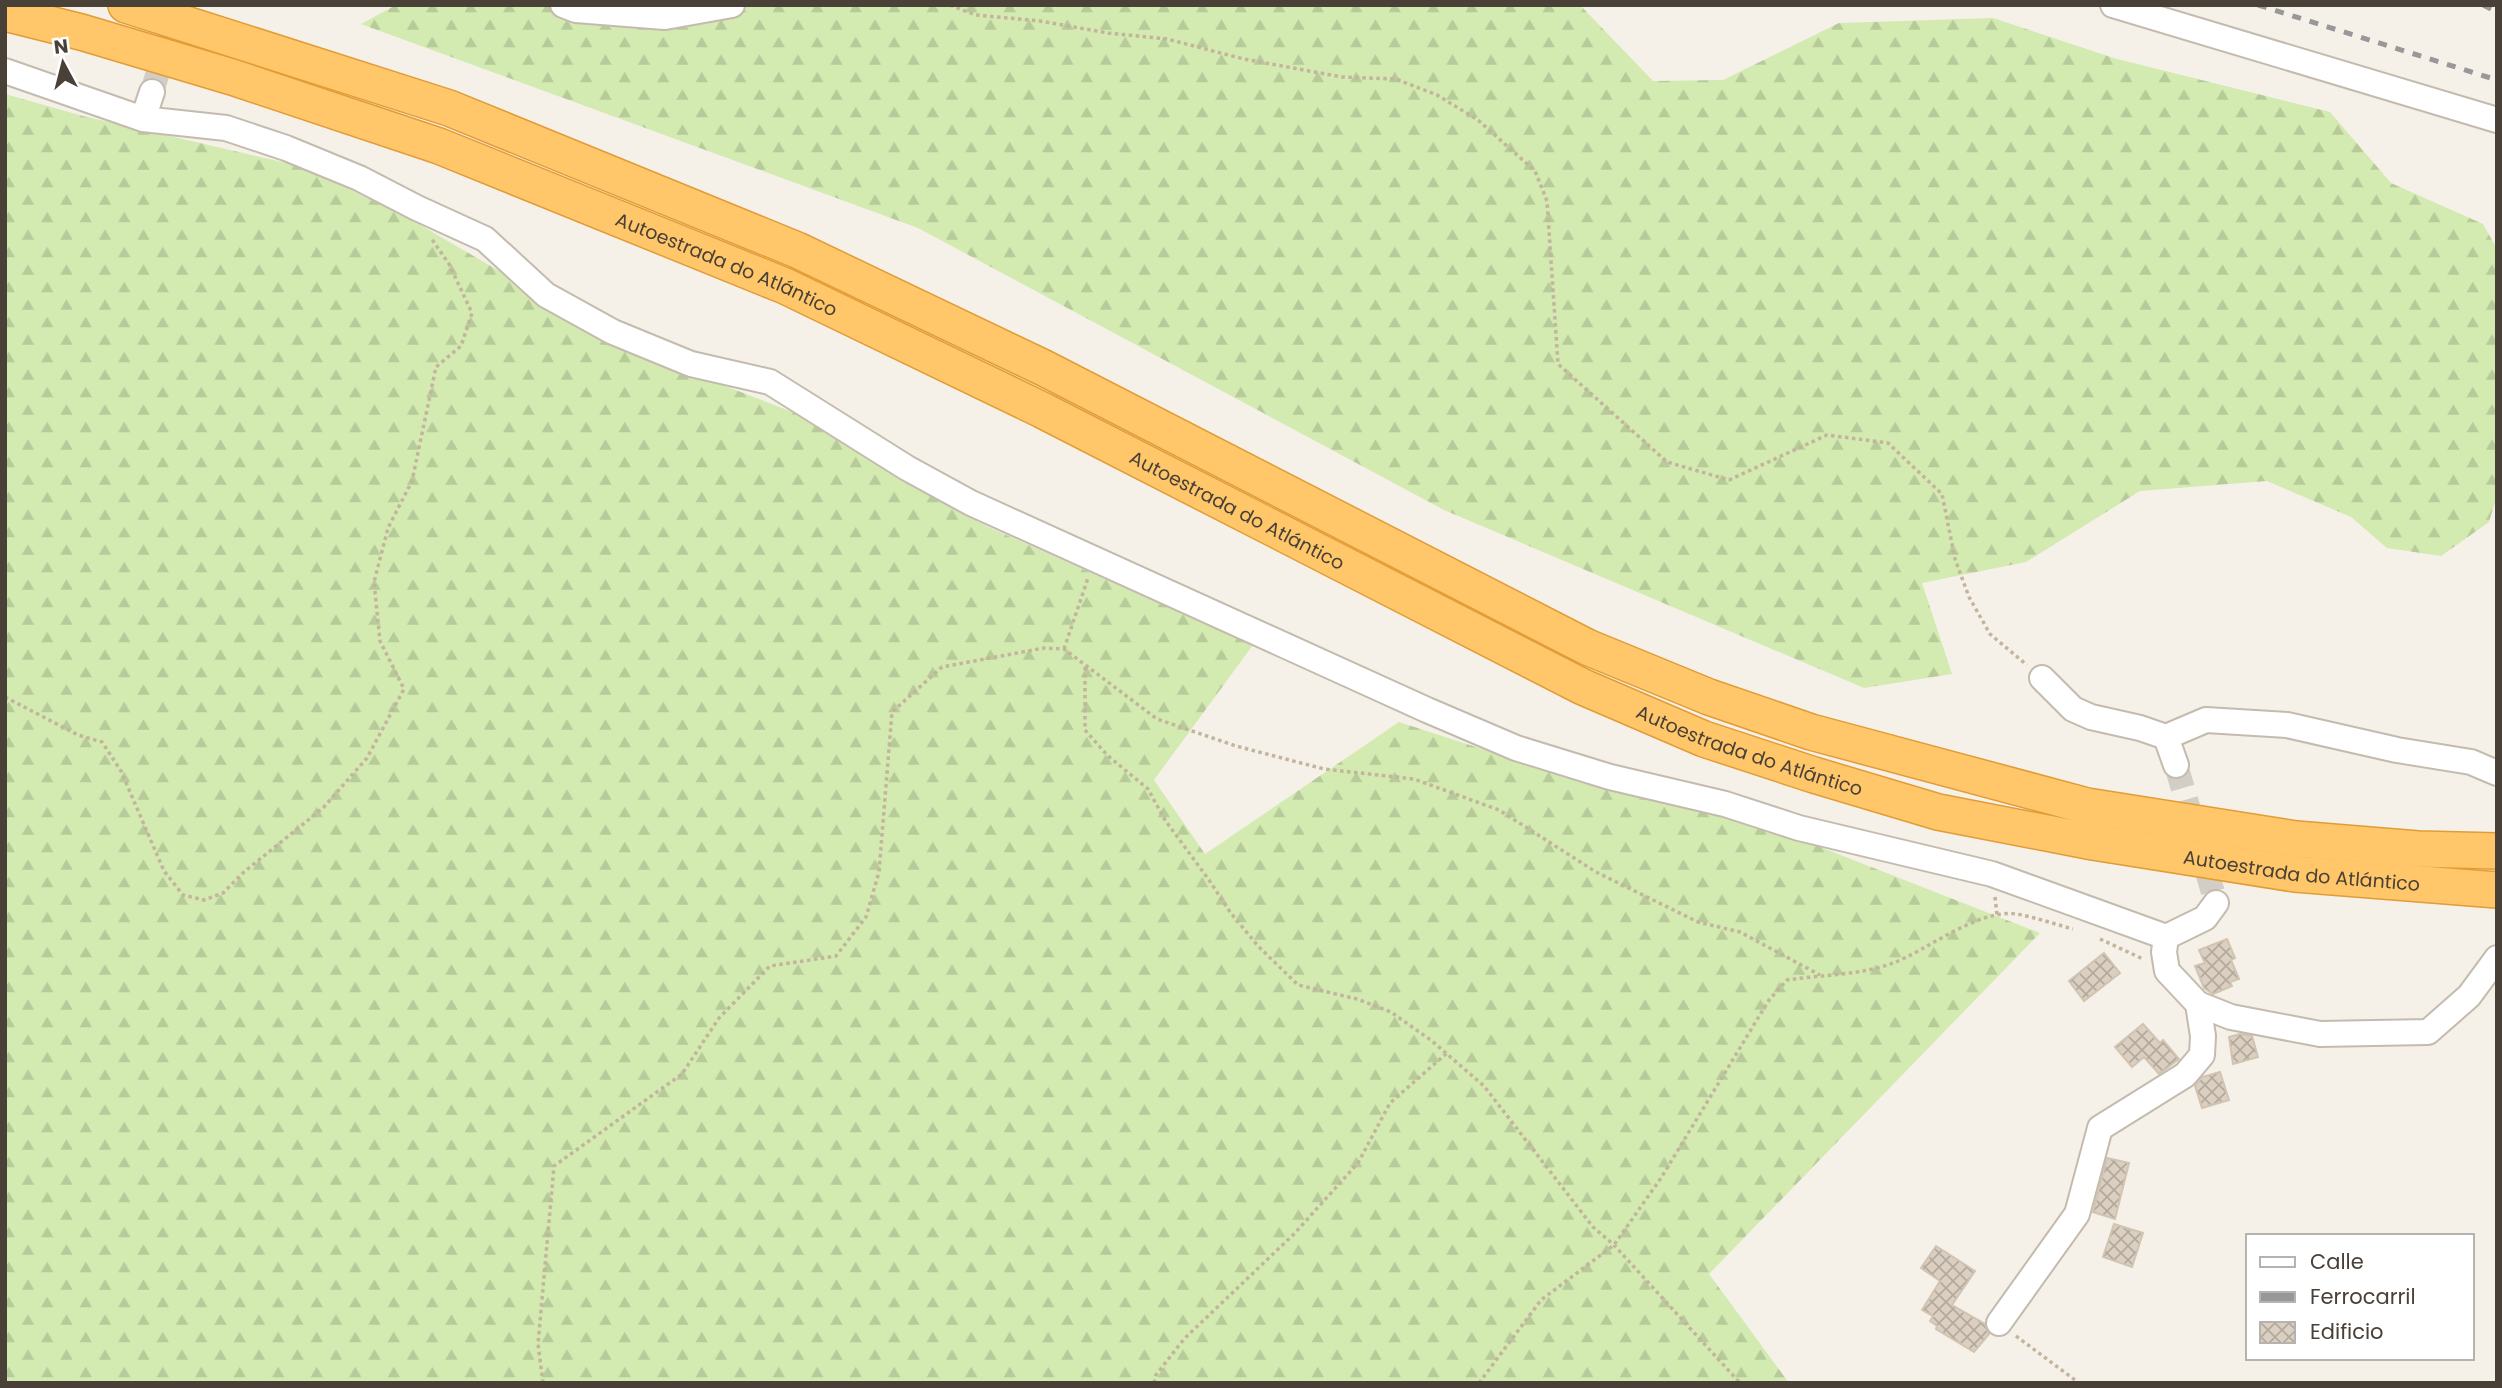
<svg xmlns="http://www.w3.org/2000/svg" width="2502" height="1388" viewBox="0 0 2502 1388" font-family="Poppins,sans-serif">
  <defs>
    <pattern id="forest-firs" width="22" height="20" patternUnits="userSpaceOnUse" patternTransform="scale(1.75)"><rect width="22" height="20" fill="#d3eab1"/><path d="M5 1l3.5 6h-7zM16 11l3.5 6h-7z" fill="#b7ca99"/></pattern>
    <pattern id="building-cross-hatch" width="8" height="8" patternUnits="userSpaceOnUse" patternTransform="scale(1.75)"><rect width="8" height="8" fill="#dacfc1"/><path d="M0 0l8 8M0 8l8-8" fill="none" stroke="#b3aa9e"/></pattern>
  </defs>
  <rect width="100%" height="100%" fill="#f5f1e9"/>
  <path fill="url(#forest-firs)" d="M396,5H1580L1653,81L1723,80L1839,23L1993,18L2117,59L2330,112L2391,183L2483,224L2497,249V496L2489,522L2441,556L2387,548L2351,517L2267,481L2140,491L2026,562L1922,583L1952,674L1864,688L1444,510L918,228L361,24Z
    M5,94L83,116L304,167L410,219L640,353L795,413L986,526L1253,645L1154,780L1205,854L1399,722L1593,785L1774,829L2040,933L1709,1274L1789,1383H5Z"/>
  <path fill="url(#building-cross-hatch)" stroke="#d2c4b1" stroke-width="2" d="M2227,939L2235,958L2231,960L2239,979L2230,982L2232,986L2213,994L2204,988L2195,966L2205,963L2199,950Z
    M2104,953L2120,973L2084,1001L2069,981Z
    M2143,1024L2160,1043L2163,1040L2179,1059L2159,1074L2144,1057L2132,1067L2115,1047Z
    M2240,1034L2252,1036L2258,1057L2233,1064L2229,1037Z
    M2220,1072L2229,1100L2202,1108L2195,1086L2202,1077Z
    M2107,1158L2129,1163L2115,1219L2093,1212Z
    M2114,1224L2143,1233L2132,1267L2103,1257Z
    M1936,1246L1975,1271L1952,1305L1985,1324L1989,1334L1974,1352L1936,1329L1937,1326L1930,1321L1933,1316L1922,1310L1940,1281L1921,1268Z"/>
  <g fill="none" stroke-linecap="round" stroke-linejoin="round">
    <path stroke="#d3cec5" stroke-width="24" stroke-dasharray="24 12" stroke-linecap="butt" d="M152,92L178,6
      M2176,765L2216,903"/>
    <defs>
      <path id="minor" d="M563,5L576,10L665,17L732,5
        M2113,5L2497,120
        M5,71L143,119L152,92
        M143,119L226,128L286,148L359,178L417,208L485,239L546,295L613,332L691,364L770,382L907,468L971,503L1427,710L1516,748L1610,777L1725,804L1799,828L1992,874L2166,937
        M2042,678L2073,709L2091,717L2140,728L2166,737L2206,720L2287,725L2397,750L2471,762L2497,773
        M2166,737L2176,765
        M2198,1004L2231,1017L2320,1034L2428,1032L2469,996L2497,958
        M1999,1323L2077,1214L2100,1128L2185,1075L2202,1055L2203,1036L2198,1004L2167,971L2164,952L2166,937L2205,918L2216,903"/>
      <g id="highway">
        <path d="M126,5L449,108L797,250L1044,368L1587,647L1709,697L1811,732L2087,806L2296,839L2418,849L2497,851"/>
        <path id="s1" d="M5,13L81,32L232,77L439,146L785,286L1042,410L1583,687L1704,739L1814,775L1938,812L2093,842L2295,874L2497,890"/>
      </g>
    </defs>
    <use href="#minor" stroke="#c4bbae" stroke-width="28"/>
    <use href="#highway" stroke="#e19c37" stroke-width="38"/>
    <path stroke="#c3b49c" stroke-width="3.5" stroke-dasharray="3.5 3.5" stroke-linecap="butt" d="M950,5L976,15L1040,21L1108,33L1167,39L1244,59L1342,77L1396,79L1437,95L1478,120L1535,171L1547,201L1558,364L1667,462L1729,480L1827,435L1888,443L1942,494L1955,559L1969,597L1990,634L2027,665
      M1064,649L1088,578
      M1085,667V730L1107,755L1148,789L1165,820L1209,880L1230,912L1258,946L1298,985L1357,999L1391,1012L1432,1041L1484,1086L1593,1227L1614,1245L1740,1383
      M5,697L78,735L102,742L121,771L164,871L183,895L204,900L223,893L244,872L323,808L367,758L404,689L380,641L374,582L388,528L412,481L436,367L461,346L472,313L449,264L431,238
      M1995,897L1997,915
      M2100,939L2143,959
      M2016,1336L2079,1383
      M543,1383L538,1344L554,1166L682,1074L719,1018L770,966L836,956L866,917L879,872L892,712L942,667L1044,648L1064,649L1157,719L1236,746L1324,769L1414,779L1499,810L1596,872L1698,922L1740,932L1820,975
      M1154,1383L1156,1375L1184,1339L1294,1234L1358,1163L1390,1103L1447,1053
      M1479,1383L1541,1300L1614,1245L1661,1178L1769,1000L1787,980C1820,975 1862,975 1893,963C1928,950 1977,909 2016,914C2035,917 2054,924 2073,929"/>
    <use href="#minor" stroke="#fff" stroke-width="24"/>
    <use href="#highway" stroke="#ffc76a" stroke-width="35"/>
    <path stroke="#989898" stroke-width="5" stroke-dasharray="9 9" stroke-linecap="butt" d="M2258,5L2497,80
      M2483,5L2497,12"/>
  </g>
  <g text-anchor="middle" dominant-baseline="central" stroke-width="5" stroke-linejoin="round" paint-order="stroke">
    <g font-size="19" fill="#494137" stroke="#fff">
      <text stroke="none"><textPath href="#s1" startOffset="765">Autoestrada do Atlántico</textPath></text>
      <text stroke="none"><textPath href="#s1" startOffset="1332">Autoestrada do Atlántico</textPath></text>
      <text stroke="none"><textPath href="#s1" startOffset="1899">Autoestrada do Atlántico</textPath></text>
      <text stroke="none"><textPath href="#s1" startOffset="2466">Autoestrada do Atlántico</textPath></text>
    </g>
  </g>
  <rect width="2502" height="1388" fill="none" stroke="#494137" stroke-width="14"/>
  <rect x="2246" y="1234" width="228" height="126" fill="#ffffff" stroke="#b6b3af" stroke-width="2"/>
  <rect x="2260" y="1257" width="35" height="10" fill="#ffffff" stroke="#b6b3af" stroke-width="2"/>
  <text x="2310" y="1269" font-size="21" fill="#494137">Calle</text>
  <rect x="2260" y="1292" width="35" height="10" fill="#989898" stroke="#b6b3af" stroke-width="2"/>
  <text x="2310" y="1304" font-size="21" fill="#494137">Ferrocarril</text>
  <rect x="2260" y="1322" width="35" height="21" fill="url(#building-cross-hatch)" stroke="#b6b3af" stroke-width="2"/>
  <text x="2310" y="1339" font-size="21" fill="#494137">Edificio</text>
  <g transform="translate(63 63) rotate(353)" stroke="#ffffff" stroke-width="5" paint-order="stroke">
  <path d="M0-5L12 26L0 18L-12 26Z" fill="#494137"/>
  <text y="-10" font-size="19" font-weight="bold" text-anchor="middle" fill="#494137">N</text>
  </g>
</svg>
